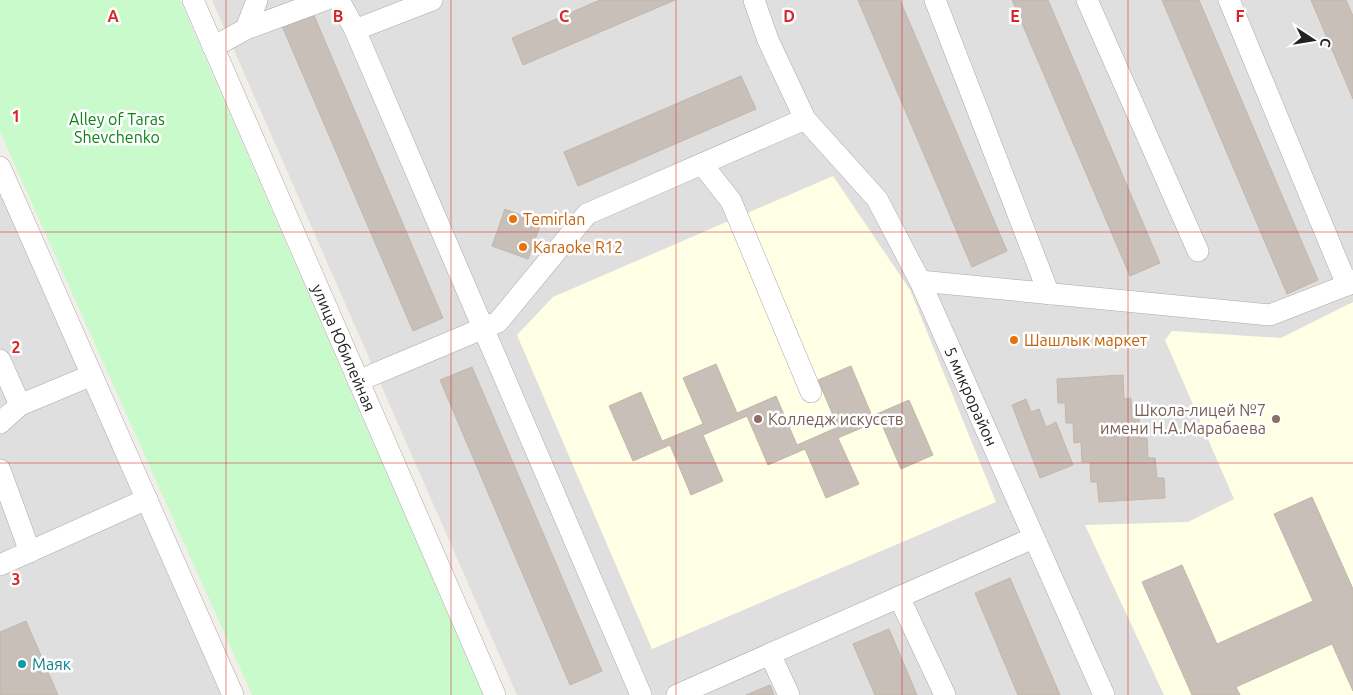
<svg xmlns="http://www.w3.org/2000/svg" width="1353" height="695" viewBox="0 0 1353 695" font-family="Ubuntu,sans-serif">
  <rect width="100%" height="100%" fill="#f2efe9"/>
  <path fill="#e0dfdf" d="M212,0H1353V695H517Z
    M0,193L221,695H0Z"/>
  <path fill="#ffffe5" d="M833,176L910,290L996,502L652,649L517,335L553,297Z
    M1353,302V695H1164L1085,525L1188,522L1234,499L1165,340L1172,331L1281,338Z"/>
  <path fill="#c8facc" d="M0,0H180L483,695H252L0,132Z"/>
  <path fill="#c7bfb8" stroke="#c4b6ab" d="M600,0H675L523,65L512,38Z
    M858,0H900L1007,251L972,267Z
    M1012,0H1048L1160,263L1130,276Z
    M1162,0H1199L1318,280L1287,294Z
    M1311,0H1346L1353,16V99Z
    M313,13L443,318L413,331L282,26Z
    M741,76L756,109L578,186L564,152Z
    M505,209L541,223L528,259L492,246Z
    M716,364L737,413L776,396L797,445L838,427L818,380L851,366L872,416L909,400L933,455L901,469L880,420L838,438L859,484L826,498L805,449L768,465L747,416L703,435L723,481L691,495L670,445L633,461L609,406L641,392L662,441L703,424L683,378Z
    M472,367L602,671L570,685L440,380Z
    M1123,375L1124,399L1131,398L1132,418H1139L1140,438H1147L1148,458H1155L1157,478H1164L1165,498L1099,502L1097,482H1091L1090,462H1082L1081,442L1074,443L1073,423H1066L1065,403H1058L1057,379Z
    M1026,399L1031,412L1039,409L1046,427L1056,422L1073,465L1040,478L1012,405Z
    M1312,497L1353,589V691L1332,644L1236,687L1240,695H1192L1142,582L1182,565L1217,644L1313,601L1274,514Z
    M1010,578L1060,695H1018L975,593Z
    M26,621L58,695H0V632Z
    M889,629L917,695H875L853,644Z
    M770,685L774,695H746Z"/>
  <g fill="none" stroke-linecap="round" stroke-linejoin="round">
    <defs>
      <g id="minor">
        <path id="s1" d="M193,0L495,695"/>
        <path d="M339,0L355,30"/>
        <path d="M432,0L355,30L641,695"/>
        <path id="s2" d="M754,0L768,40L805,119L877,199L920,281L1104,695"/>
        <path d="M935,0L1049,294"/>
        <path d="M1087,0L1198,251"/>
        <path d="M1229,0L1347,285"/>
        <path d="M246,29L325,0"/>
        <path d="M213,47L246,29L257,0"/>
        <path d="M702,164L731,201L811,392"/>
        <path d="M0,167L233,695"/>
        <path d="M920,281L1270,315L1347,285L1353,280"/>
        <path d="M0,360L20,405"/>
        <path d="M358,381L498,322L587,214L805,119"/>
        <path d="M0,423L20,405L92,375"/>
        <path d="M0,470L30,552"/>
        <path d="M0,565L147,499"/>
        <path d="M899,597L945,695"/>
        <path d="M770,654L789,695"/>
        <path d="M677,695L1033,538"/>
      </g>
    </defs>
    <use href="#minor" stroke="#a9a9a9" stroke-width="22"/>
    <use href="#minor" stroke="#fff" stroke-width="21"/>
  </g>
  <path fill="none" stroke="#d62828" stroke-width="1" stroke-opacity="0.55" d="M226,0V695M451,0V695M676,0V695M902,0V695M1128,0V695M0,232H1353M0,463H1353"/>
  <g fill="#e8710a" stroke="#fff" stroke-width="2">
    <circle cx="513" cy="219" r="5"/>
    <circle cx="523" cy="247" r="5"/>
    <circle cx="1014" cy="340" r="5"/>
  </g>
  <g fill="#8d6e63" stroke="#fff" stroke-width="2">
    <circle cx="758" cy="419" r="5"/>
    <circle cx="1276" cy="419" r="5"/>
  </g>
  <circle fill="#0f9aa8" stroke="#fff" stroke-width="2" cx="22" cy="664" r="5"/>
  <g text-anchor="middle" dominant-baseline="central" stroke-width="5" stroke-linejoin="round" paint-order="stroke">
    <g font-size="16" fill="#0c8416" stroke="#fff">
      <text x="117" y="119">Alley of Taras<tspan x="117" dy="18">Shevchenko</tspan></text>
    </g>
    <g font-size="16" fill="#c56008" stroke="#fff" text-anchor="start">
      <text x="523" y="219">Temirlan</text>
      <text x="533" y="247">Karaoke R12</text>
      <text x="1024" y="340">Шашлык маркет</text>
    </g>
    <g font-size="16" fill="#222" stroke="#fff">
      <text stroke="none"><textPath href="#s1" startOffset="379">улица Юбилейная</textPath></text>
      <text stroke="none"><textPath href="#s2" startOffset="456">5 микрорайон</textPath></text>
    </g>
    <g font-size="16" fill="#785e54" stroke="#fff" text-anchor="end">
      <text x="1266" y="410">Школа-лицей №7<tspan x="1266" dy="18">имени Н.А.Марабаева</tspan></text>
      <text x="768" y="419" text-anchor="start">Колледж искусств</text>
    </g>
    <g font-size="16" fill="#0d838f" stroke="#fff" text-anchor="start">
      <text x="32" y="664">Маяк</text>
    </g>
  </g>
  <g font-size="16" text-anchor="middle" font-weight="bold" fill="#d62828" stroke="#fff" stroke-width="5" stroke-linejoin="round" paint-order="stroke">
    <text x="113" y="22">A</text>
    <text x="338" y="22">B</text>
    <text x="564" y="22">C</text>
    <text x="789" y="22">D</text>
    <text x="1015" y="22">E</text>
    <text x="1240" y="22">F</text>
    <text x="16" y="122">1</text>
    <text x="16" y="353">2</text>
    <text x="16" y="585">3</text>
  </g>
  <g transform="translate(1313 40) rotate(102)" stroke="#ffffff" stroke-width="4" paint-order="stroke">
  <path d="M0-4L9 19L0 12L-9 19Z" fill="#222222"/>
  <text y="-8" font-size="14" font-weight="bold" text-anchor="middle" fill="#222222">С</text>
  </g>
</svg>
